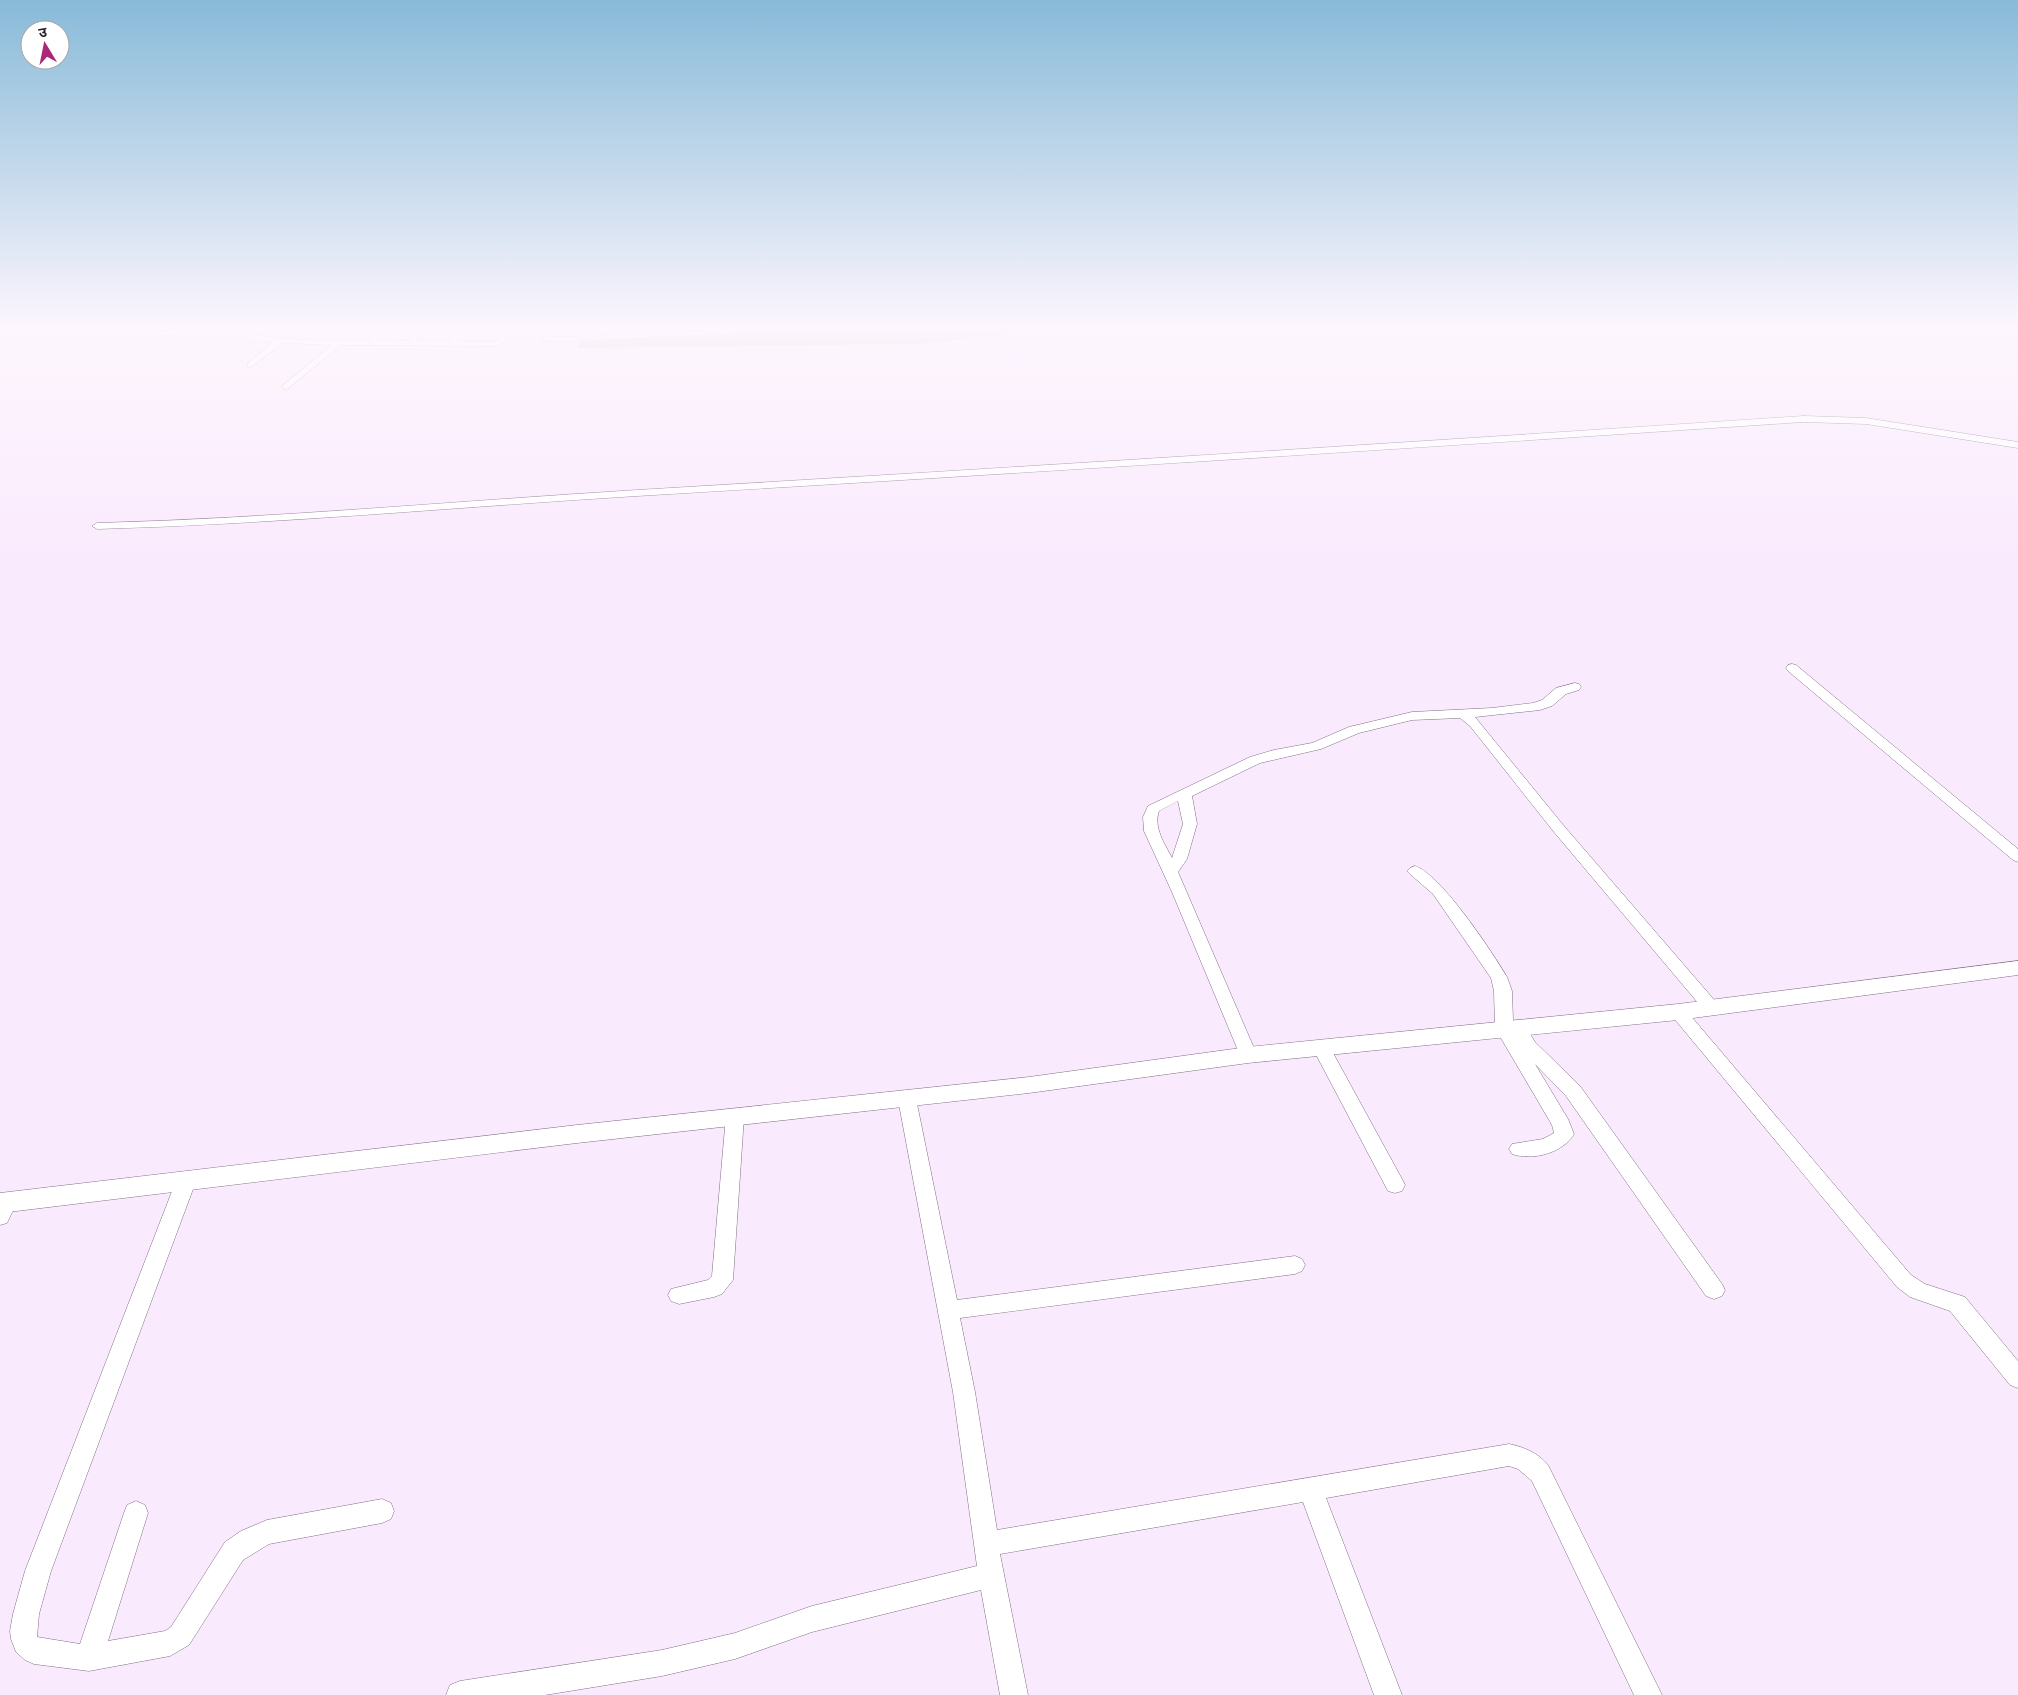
<svg xmlns="http://www.w3.org/2000/svg" width="2018" height="1695" viewBox="0 0 2018 1695" font-family="Roboto,'Noto Sans Devanagari',sans-serif">
  <rect width="100%" height="100%" fill="#faeafd"/>
  <path fill="#bdc5ad" d="M806,329H1060L919,344L577,348L580,340Z"/>
  <g fill="none" stroke-linecap="round" stroke-linejoin="round">
    <defs>
      <path id="minor" d="M191,329L189,331L226,332L299,340H369L375,329H383L377,340L408,341L415,329H423L416,341H449L455,329H463L457,341L492,342L498,340L502,329H510L504,343L493,346L341,345L286,390L282,387L283,385L332,345L283,343L251,367H248V363L274,342L223,336L155,335L151,333L155,331Z
        M545,329H553L551,337H575L579,339L575,341H543Z
        M589,329H597L595,335L597,336L739,329H787L783,331L597,340L588,339Z
        M1804,416L1866,418L2018,442V448L1866,424L1804,422C1415,448 1026,473 637,496C457,507 277,524 97,529L92,526L97,523C277,518 457,501 637,490C1026,467 1415,442 1804,416Z
        M1792,664L1796,665L2018,849V862L2013,860L1788,671L1786,668L1788,665Z
        M1575,683L1579,684L1581,687L1579,690L1566,694L1552,706L1540,710L1475,717L1564,826L1716,1002L1719,1006L1716,1010L1710,1012L1704,1010L1554,832L1470,726L1460,718L1412,720L1359,733L1321,749L1260,763L1192,796L1197,824L1187,859L1178,872L1257,1055L1254,1060L1248,1061L1242,1060L1172,892L1144,831L1143,817L1148,806L1250,757L1274,750L1312,743L1349,727L1412,712L1492,708L1533,703L1542,700L1556,688ZM1178,801L1183,824L1172,858C1165,844 1153,828 1159,811Z
        M1415,866C1440,873 1493,953 1507,977L1512,991L1513,1021L1517,1020L1523,1022L1535,1042L1580,1086L1722,1284L1725,1290L1722,1296L1714,1299L1706,1296L1566,1096L1535,1064L1568,1119L1574,1134C1563,1153 1533,1161 1512,1154L1509,1149L1512,1144L1543,1139L1554,1133L1552,1125L1495,1028L1494,991L1491,978L1433,894L1410,874L1407,871L1410,868Z
        M1678,1006L1684,1008L1911,1275L1925,1284L1965,1297L2018,1361V1388L2010,1385L1950,1311L1910,1297L1897,1287L1672,1016L1669,1012L1672,1008Z
        M1321,1041L1327,1042L1402,1179L1405,1185L1402,1191L1395,1193L1388,1191L1312,1047L1315,1042Z
        M907,1092L914,1094L916,1099L957,1300L1295,1256L1302,1259L1305,1265L1302,1271L1295,1274L960,1318L975,1392L997,1530L1509,1444C1524,1447 1538,1453 1548,1465L1662,1695H1634L1532,1481L1518,1469L1509,1466L1326,1498L1402,1695H1374L1303,1502L1000,1554L1028,1695H1000L981,1590L812,1632L735,1659L662,1676L545,1695H446L450,1685L460,1681L662,1650L735,1633L812,1606L977,1566L953,1392L898,1099L900,1094Z
        M735,1109L742,1111L744,1116L733,1280L722,1294L714,1297L679,1304L671,1301L668,1295L671,1289L708,1280L712,1276L726,1116L728,1111Z
        M186,1173L193,1175L196,1181L51,1571L39,1614L37,1637L80,1644L124,1513L127,1505L136,1501L145,1505L148,1513L108,1641L165,1631L171,1627L225,1542L241,1531L267,1520L382,1499L391,1503L394,1511L391,1519L382,1523L269,1544L243,1560L189,1645L170,1656L89,1671L34,1664L25,1660L16,1652L11,1639L10,1631L13,1614L25,1571L176,1181L179,1175Z
        M7,1194L14,1196L17,1202L7,1223L0,1225V1196Z"/>
      <path id="tertiary" d="M2018,961V975L1678,1020L1248,1063L1029,1093L577,1143L0,1213V1193L577,1125L1029,1077L1248,1047L1678,1004Z"/>
    </defs>
    <use href="#minor" stroke="#816f84" stroke-width="1"/>
    <use href="#tertiary" stroke="#816f84" stroke-width="1"/>
    <use href="#minor" fill="#fff" fill-rule="evenodd"/>
    <use href="#tertiary" fill="#fff" fill-rule="evenodd"/>
  </g>
  <linearGradient id="sky" x2="0" y2="1"><stop stop-color="#88bad9"/><stop offset="0.58" stop-color="#fdf6fe"/><stop offset="1" stop-color="#fdf6fe" stop-opacity="0"/></linearGradient>
  <rect width="2018" height="566" fill="url(#sky)"/>
  <g transform="translate(45 45) rotate(350)"><circle r="24" fill="#ffffff" stroke="#a7a5a8"/>
  <path d="M0-4L9 19L0 12L-9 19Z" fill="#aa2875"/>
  <text y="-8" font-size="14" font-weight="bold" text-anchor="middle" fill="#241d26">उ</text>
  </g>
</svg>
